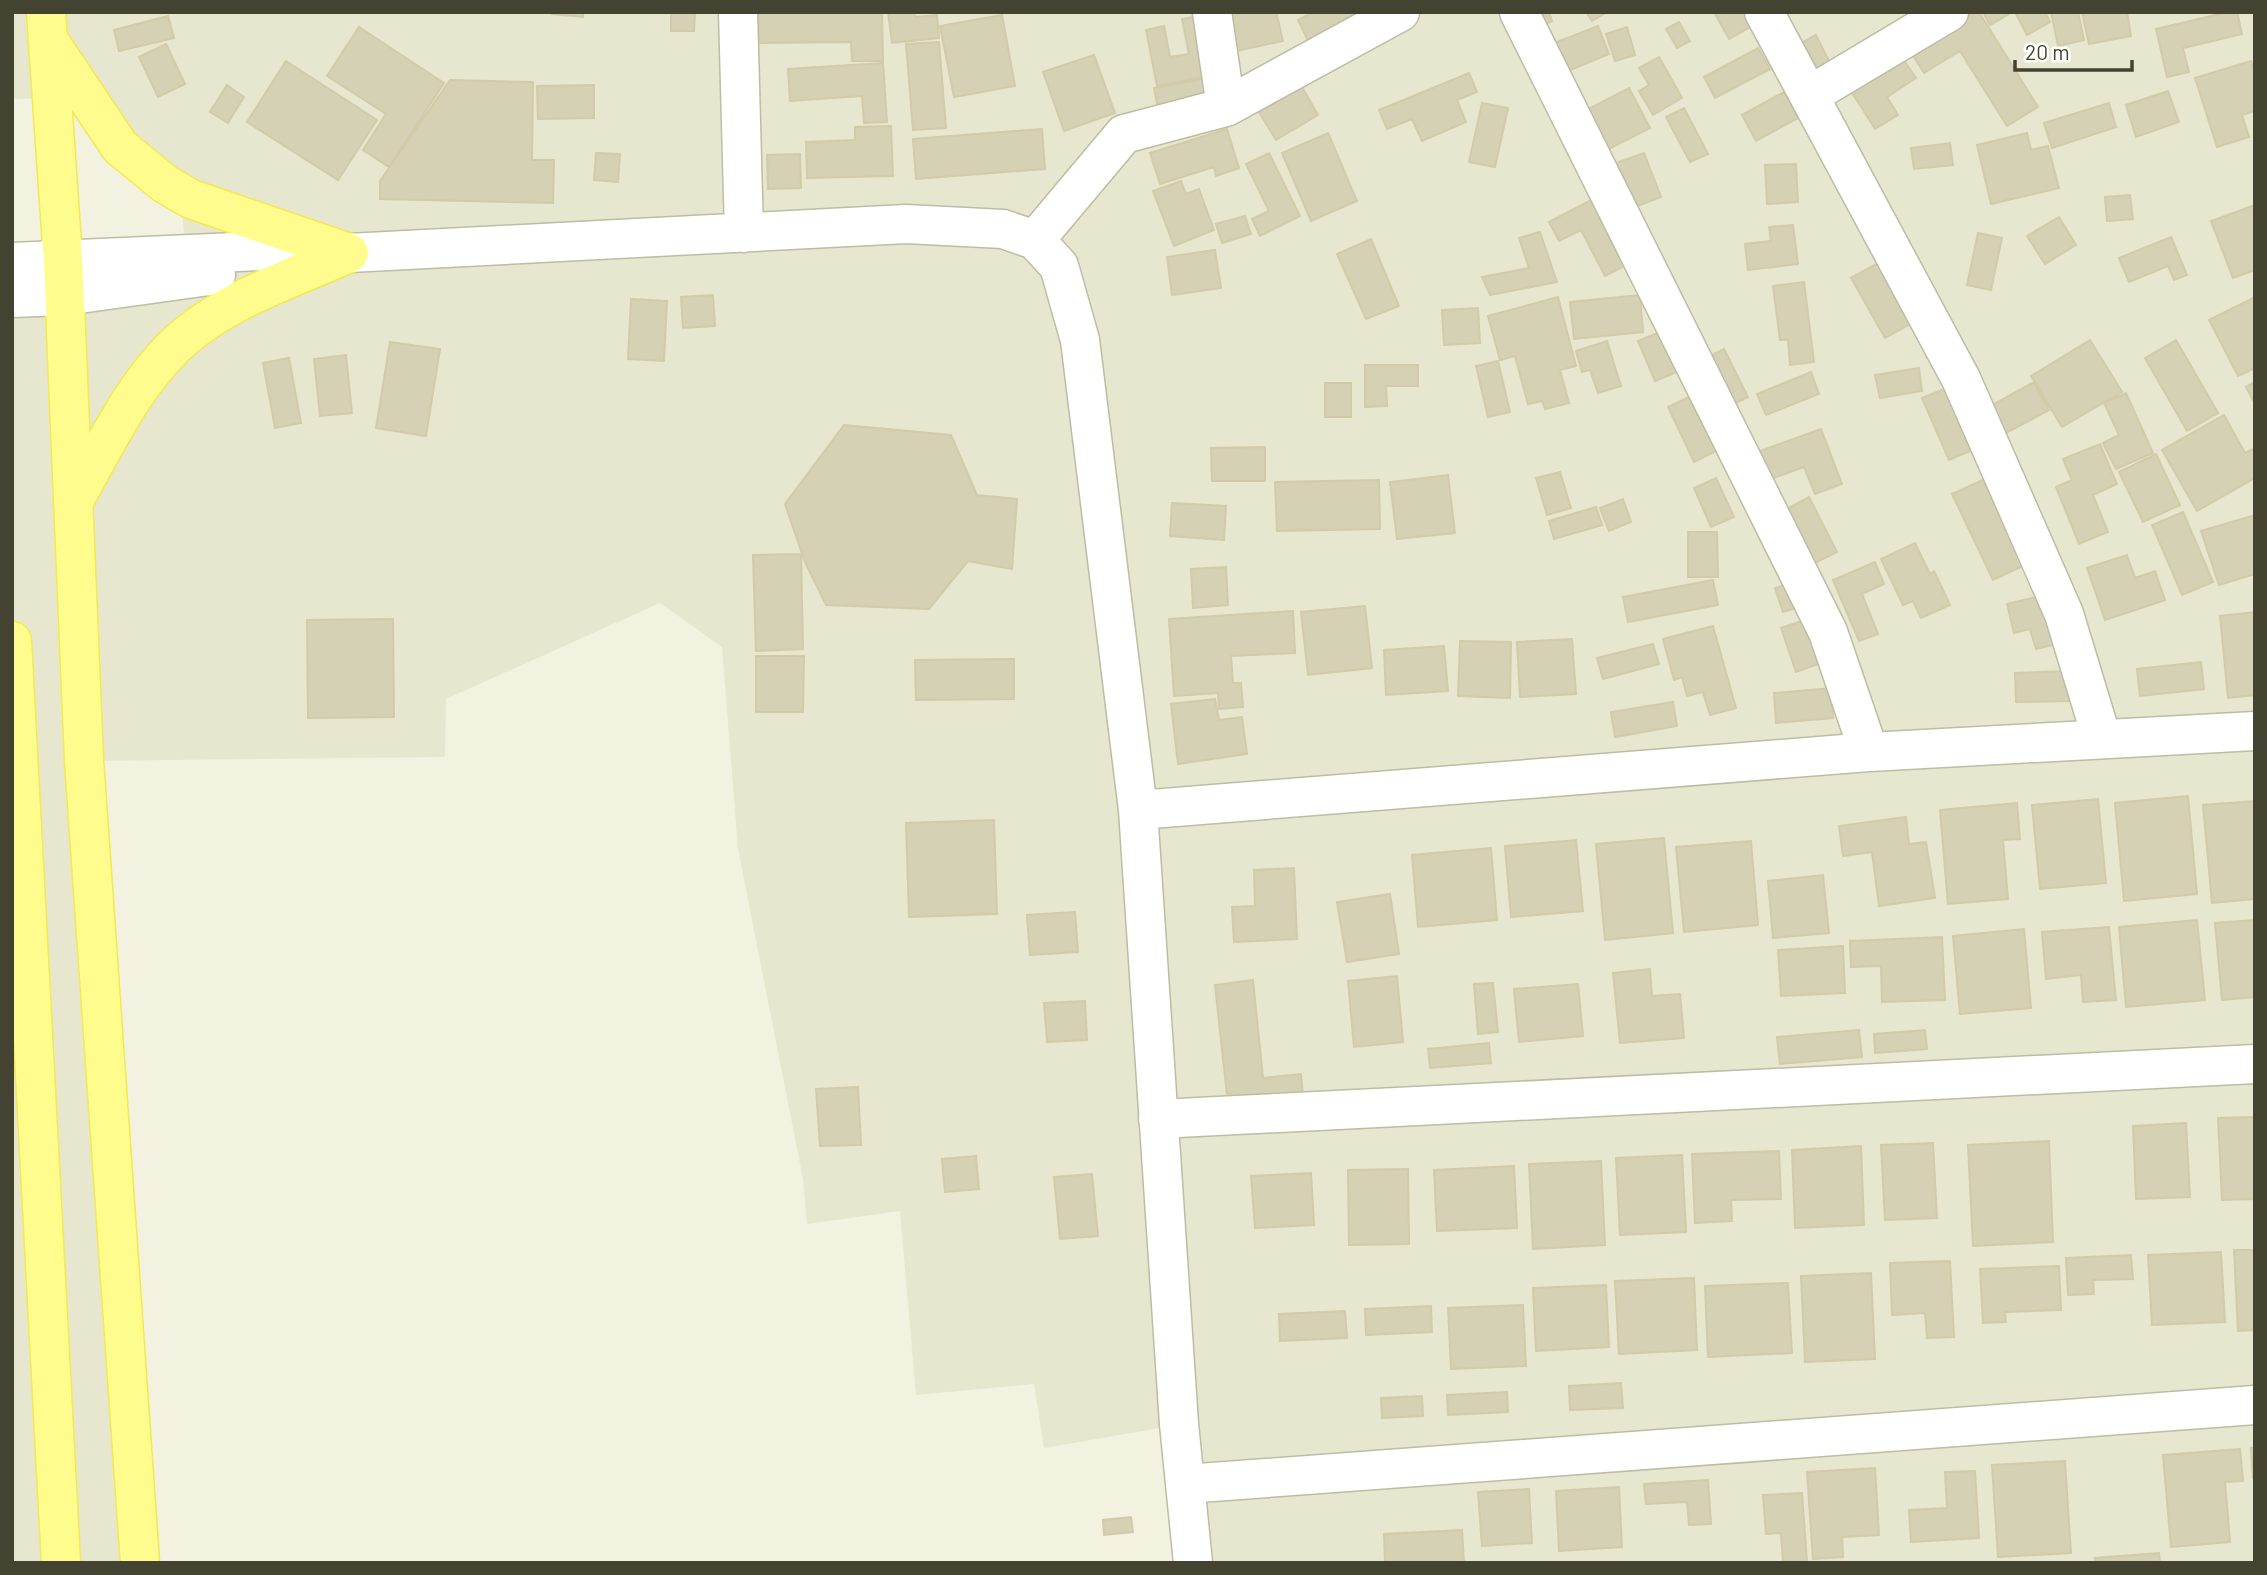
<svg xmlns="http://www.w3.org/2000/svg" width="2267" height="1575" viewBox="0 0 2267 1575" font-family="Barlow,sans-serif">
  <rect width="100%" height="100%" fill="#f3f2e1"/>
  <path fill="#e7e6ce" d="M12,12H2255V1563H1193L1178,1425L1044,1448L1034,1384L916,1395L900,1211L807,1224L803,1179L738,849L722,647L660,603L446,699L445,757L84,761L140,1563H12V301L305,263H186L182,207L60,98L12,99Z"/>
  <path fill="#d5d1b5" stroke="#d1cba8" stroke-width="2" d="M552,12H583V17L552,14Z
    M671,12H695L694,31H671Z
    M758,12H882L883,61H852L851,42L759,43Z
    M888,12H914L915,17L937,15L939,38L892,43Z
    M1223,12H1276L1283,41L1236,51Z
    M1313,12H1367L1309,43L1298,20Z
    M1530,12H1549L1552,21L1537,28Z
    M1586,12H1607L1592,21Z
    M1714,12H1745L1752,26L1729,39Z
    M1973,12H1979L2038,107L2007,126L1960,51L1924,73L1910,51Z
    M1983,12H2012L1990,25Z
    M2015,12H2045L2050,22L2027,35Z
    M2051,12H2078L2084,40L2058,46Z
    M2082,12H2127L2131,36L2089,44Z
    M2228,12H2237L2242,34L2183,48L2189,72L2167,77L2156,29Z
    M1002,15L1015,86L954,97L940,26Z
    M168,16L174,38L119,51L114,30Z
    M1200,16L1212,75L1157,86L1146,30L1164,26L1170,57L1189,54L1182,19Z
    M1679,22L1690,41L1677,48L1666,29Z
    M1598,26L1609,54L1561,74L1549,45Z
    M359,27L444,83L389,167L363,150L386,114L327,76Z
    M1627,27L1635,55L1615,61L1606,34Z
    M1816,35L1831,65L1812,75L1796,46Z
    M939,42L946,128L913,130L906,44Z
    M166,44L185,84L158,97L139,57Z
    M1758,48L1770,69L1715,98L1704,77Z
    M1094,55L1115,113L1064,131L1043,72Z
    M1659,57L1682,98L1653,115L1639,91L1649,85L1639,68Z
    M1903,59L1916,78L1887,97L1898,115L1875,129L1851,91Z
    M286,61L377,120L338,180L247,122Z
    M2251,61L2255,74V111L2242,115L2249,137L2217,147L2195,78Z
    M883,63L887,122L864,123L862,96L790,101L788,69Z
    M1469,73L1477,92L1457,100L1466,122L1422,141L1412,119L1387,129L1379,110Z
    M1214,77L1219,104L1159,114L1154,88Z
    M450,80L533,82L532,160H554L553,203L380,199V181Z
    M227,85L244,97L228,123L210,112Z
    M594,85V118L538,119L537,86Z
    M1302,87L1318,115L1276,140L1259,112Z
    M1629,88L1650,128L1597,155L1577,115Z
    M2168,91L2179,122L2136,137L2126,105Z
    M1784,92L1798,118L1756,141L1742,115Z
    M1482,103L1508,108L1495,167L1469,162Z
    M2109,103L2116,127L2052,148L2044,123Z
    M1684,108L1708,154L1690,162L1666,117Z
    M891,126L893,176L807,178L806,142L855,140V127Z
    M1042,129L1045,169L916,179L913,139Z
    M1227,129L1239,168L1216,176L1214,167L1160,184L1150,153Z
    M1328,133L1357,201L1311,221L1282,153Z
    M2027,133L2031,150L2048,146L2059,188L1991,204L1977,145Z
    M1950,143L1953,165L1914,169L1911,148Z
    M596,153L620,154L618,182L594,180Z
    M1269,153L1300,216L1260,236L1252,219L1269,211L1246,164Z
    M1644,153L1661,197L1632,208L1616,163Z
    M800,154L801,188L768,189L767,155Z
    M1796,164L1798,202L1767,204L1765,165Z
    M1181,181L1186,194L1199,189L1214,230L1174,246L1153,191Z
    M2130,195L2133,219L2107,221L2105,197Z
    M1593,199L1628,264L1605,276L1581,230L1559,241L1549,222Z
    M2255,205V270L2233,278L2211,221Z
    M1245,216L1251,234L1222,243L1216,224Z
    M2059,217L2076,245L2045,264L2027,236Z
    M1793,225L1798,264L1748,270L1745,244L1771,241L1769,227Z
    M1540,232L1557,282L1490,295L1482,277L1529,268L1519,238Z
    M1978,233L2002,238L1991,290L1967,285Z
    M2171,237L2187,275L2174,280L2168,266L2129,282L2119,258Z
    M1371,239L1399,306L1366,319L1337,254Z
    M1215,250L1221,288L1172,295L1167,257Z
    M1878,263L1912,323L1885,338L1851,278Z
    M1804,282L1814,362L1790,365L1788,340H1780L1773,286Z
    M713,295L715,326L683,328L681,297Z
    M1640,295L1643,332L1574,339L1570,302Z
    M1558,297L1576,366L1560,370L1569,403L1545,409L1542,401L1528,404L1515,356L1500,360L1488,316Z
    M2255,297V368L2238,376L2209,320Z
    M631,299L667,301L664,361L628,359Z
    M1478,308L1480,343L1444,345L1442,310Z
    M1662,331L1680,371L1655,381L1638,341Z
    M2090,340L2122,392L2062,427L2031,376Z
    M2176,340L2218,413L2187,431L2145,358Z
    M1607,341L1621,386L1598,393L1590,370L1582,372L1576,351Z
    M390,342L440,349L426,436L376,428Z
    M1724,349L1748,397L1730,406L1706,358Z
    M346,355L352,413L320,416L314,359Z
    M289,358L301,423L275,428L263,363Z
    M1498,361L1510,412L1488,417L1476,366Z
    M1365,365H1418V386H1386L1387,406L1365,407Z
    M1919,368L1922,391L1880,398L1875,375Z
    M1811,372L1819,394L1766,415L1757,394Z
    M2034,382L2049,410L2006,433L1991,406Z
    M2255,382V404L2246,387Z
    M1325,383H1351V417H1325Z
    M1949,387L1977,448L1949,460L1922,398Z
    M2126,393L2153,453L2116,469L2103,443L2119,435L2104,403Z
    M1695,394L1720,449L1694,462L1668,407Z
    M2224,415L2245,453L2255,448V478L2197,511L2162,450Z
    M844,425L951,435L977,495L1017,499L1012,569L968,561L929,609L826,605L805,562L785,504Z
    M1821,429L1842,484L1815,494L1804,467L1771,479L1760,451Z
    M2100,444L2117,484L2093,495L2108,532L2079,544L2056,487L2072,480L2063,459Z
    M1265,447V481H1212L1211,448Z
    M2156,454L2180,505L2143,522L2119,472Z
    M1560,472L1571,508L1547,515L1536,478Z
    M1448,475L1455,533L1397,539L1390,482Z
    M1716,478L1734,517L1711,527L1694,488Z
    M1987,478L2027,564L1993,580L1952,494Z
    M1379,480L1380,529L1277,531L1275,482Z
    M1809,497L1837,552L1813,564L1785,510Z
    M1623,499L1631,522L1609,531L1600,508Z
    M1172,503L1226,506L1224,540L1170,536Z
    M1596,507L1602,525L1554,539L1549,521Z
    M2183,512L2213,582L2182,595L2152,525Z
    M2255,515V574L2219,585L2201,531Z
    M1688,532H1717L1718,577H1688Z
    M1915,543L1930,574L1934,571L1950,605L1921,618L1913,601L1903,605L1881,559Z
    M801,554L803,649L756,651L753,555Z
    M2127,555L2135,578L2155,571L2165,600L2105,620L2087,568Z
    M1875,562L1884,584L1862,594L1878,634L1859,641L1833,580Z
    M1226,567L1228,605L1193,608L1191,569Z
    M1713,580L1718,605L1628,622L1623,597Z
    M1792,582L1800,607L1783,612L1775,588Z
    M2044,595L2057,644L2036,649L2030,629L2014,633L2007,604Z
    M1365,606L1372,668L1308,675L1301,612Z
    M1293,611L1295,653L1231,656L1233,683H1241L1243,707L1219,709L1218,693L1174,696L1169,619Z
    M2255,612V695L2228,698L2220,616Z
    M1811,618L1827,661L1796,672L1781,628Z
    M393,619L394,717L308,718L307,620Z
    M1713,626L1736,708L1710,715L1703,692L1687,696L1682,677L1674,680L1663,639Z
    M1572,639L1576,694L1520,697L1517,642Z
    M1460,641L1511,642L1510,698L1458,696Z
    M1653,644L1659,664L1603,679L1597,658Z
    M1444,646L1448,691L1386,695L1384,650Z
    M756,656H804L803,712H756Z
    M1014,659V699L916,700L915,660Z
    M2201,662L2204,689L2140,696L2137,669Z
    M2069,671L2071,701L2016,702L2015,673Z
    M1831,688L1833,718L1776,723L1774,693Z
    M1215,699L1219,720L1242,717L1247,754L1178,764L1171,704Z
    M1673,702L1677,726L1615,737L1611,712Z
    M2188,796L2197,894L2124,901L2115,803Z
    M2098,799L2106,883L2040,889L2032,805Z
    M2255,801V899L2212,903L2203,805Z
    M2017,803L2020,839L2003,840L2008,899L1948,904L1940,810Z
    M1906,817L1909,844L1926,842L1935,898L1879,906L1872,852L1843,856L1839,826Z
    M994,820L997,914L909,917L906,823Z
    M1664,838L1673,933L1605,940L1596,844Z
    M1576,840L1583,911L1511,917L1505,846Z
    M1751,841L1758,925L1684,932L1676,847Z
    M1491,848L1497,920L1418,927L1412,855Z
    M1294,868L1297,939L1234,942L1232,907L1255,906L1254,870Z
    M1823,875L1829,933L1773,938L1768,881Z
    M1390,894L1399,954L1347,962L1337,902Z
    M1075,912L1078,952L1030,955L1027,915Z
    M2197,920L2205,1000L2126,1007L2119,927Z
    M2255,920V997L2222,1000L2215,923Z
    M2109,927L2116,1000L2083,1002L2081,975L2046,979L2042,932Z
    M2024,929L2031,1008L1960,1014L1953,936Z
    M1942,937L1945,1000L1882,1002L1881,966L1851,967L1850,941Z
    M1843,946L1845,993L1781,996L1778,950Z
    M1650,969L1652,996L1680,994L1684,1038L1620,1043L1613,973Z
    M1397,976L1403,1042L1354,1047L1348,981Z
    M1253,980L1263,1078L1301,1074L1303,1097L1228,1104L1215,985Z
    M1493,983L1498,1032L1478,1034L1474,984Z
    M1578,984L1583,1036L1519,1042L1514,989Z
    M1085,1001L1087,1040L1047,1042L1044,1003Z
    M1859,1030L1862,1057L1780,1064L1777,1037Z
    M1925,1030L1927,1049L1875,1053L1874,1034Z
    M1489,1043L1491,1063L1430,1068L1428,1049Z
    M858,1087L861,1145L820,1146L816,1089Z
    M2255,1117V1199L2222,1200L2218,1118Z
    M2186,1123L2190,1197L2136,1199L2133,1126Z
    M2049,1141L2053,1242L1973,1246L1968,1145Z
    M1933,1143L1937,1218L1885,1220L1881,1145Z
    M1861,1146L1864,1225L1795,1228L1792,1150Z
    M1779,1151L1781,1199L1731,1200L1732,1221L1695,1223L1692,1154Z
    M1682,1155L1686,1232L1620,1235L1616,1158Z
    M976,1156L979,1189L945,1192L942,1159Z
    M1601,1161L1605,1245L1533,1249L1529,1164Z
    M1514,1166L1517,1228L1437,1231L1434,1170Z
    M1408,1169L1409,1244L1349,1245L1348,1170Z
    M1311,1173L1314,1225L1255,1228L1251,1176Z
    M1092,1174L1098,1236L1060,1239L1054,1177Z
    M2234,1250H2255V1330L2238,1331Z
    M2221,1252L2225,1322L2152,1325L2148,1255Z
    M2131,1255L2133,1279L2093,1280L2094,1294L2068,1295L2066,1258Z
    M1950,1261L1954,1337L1927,1338L1925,1313L1892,1315L1890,1263Z
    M2059,1266L2061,1310L2005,1312L2006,1322L1983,1323L1980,1269Z
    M1871,1273L1875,1359L1805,1362L1801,1276Z
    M1694,1278L1697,1350L1619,1354L1615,1281Z
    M1788,1283L1792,1353L1708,1357L1705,1286Z
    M1606,1285L1609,1347L1536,1351L1533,1288Z
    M1523,1305L1526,1366L1451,1369L1448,1308Z
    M1431,1306L1432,1332L1366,1335L1365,1309Z
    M1345,1311L1347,1338L1280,1341L1279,1314Z
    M1621,1383L1623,1408L1570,1410L1569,1386Z
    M1507,1392L1508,1412L1448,1415L1447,1395Z
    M1422,1396L1423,1416L1382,1418L1381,1398Z
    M2255,1447V1478H2253L2251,1448Z
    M2240,1449L2243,1481L2225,1482L2230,1542L2171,1547L2163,1455Z
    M2065,1461L2071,1553L1998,1557L1992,1465Z
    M1875,1468L1879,1535L1842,1537L1843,1557L1813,1559L1807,1472Z
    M1975,1471L1979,1538L1911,1542L1909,1510L1947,1508L1945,1472Z
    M1708,1480L1711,1524L1689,1525L1687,1502L1646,1504L1644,1484Z
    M1619,1487L1622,1547L1559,1551L1556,1491Z
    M1529,1489L1532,1543L1482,1546L1478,1492Z
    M1802,1493L1807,1563H1783L1781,1533L1766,1534L1763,1495Z
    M1131,1517L1133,1532L1104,1535L1103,1520Z
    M1462,1530L1464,1563H1385L1384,1534Z
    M2159,1553L2160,1563H2095V1558Z"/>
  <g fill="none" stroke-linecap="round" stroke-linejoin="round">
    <defs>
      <path id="minor" d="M738,12L744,233
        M1212,12L1226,107
        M1519,12L1828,632L1869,752
        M1764,12L1961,379L2064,614L2102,739
        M1810,95L1949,12
        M1035,240L1124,134L1226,107L1400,12
        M12,262L304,249L349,253L906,224L1003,229L1035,240L1059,266L1080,340L1138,810L1179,1424L1193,1563
        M12,298L65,296L216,275
        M1138,810L1869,752L2255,731
        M1158,1119L2255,1064
        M1185,1484L2255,1405"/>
      <path id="major" d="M46,12L63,259L84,760L140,1563
        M49,41L120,147L165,184L191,199L349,253
        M73,502C106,445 136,377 187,335C233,297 296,277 349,253
        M12,641L61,1563"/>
    </defs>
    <use href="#minor" stroke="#bebca3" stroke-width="41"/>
    <use href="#major" stroke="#f1ea51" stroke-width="41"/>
    <use href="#minor" stroke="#fff" stroke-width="38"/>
    <use href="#major" stroke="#fffc8e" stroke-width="38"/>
  </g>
  <rect width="2267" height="1575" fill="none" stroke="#444231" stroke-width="28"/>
  <path d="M2015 60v10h117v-10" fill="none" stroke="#444231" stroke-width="3.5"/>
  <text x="2025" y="60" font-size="21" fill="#444231" stroke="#ffffff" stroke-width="5" paint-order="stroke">20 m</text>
</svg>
